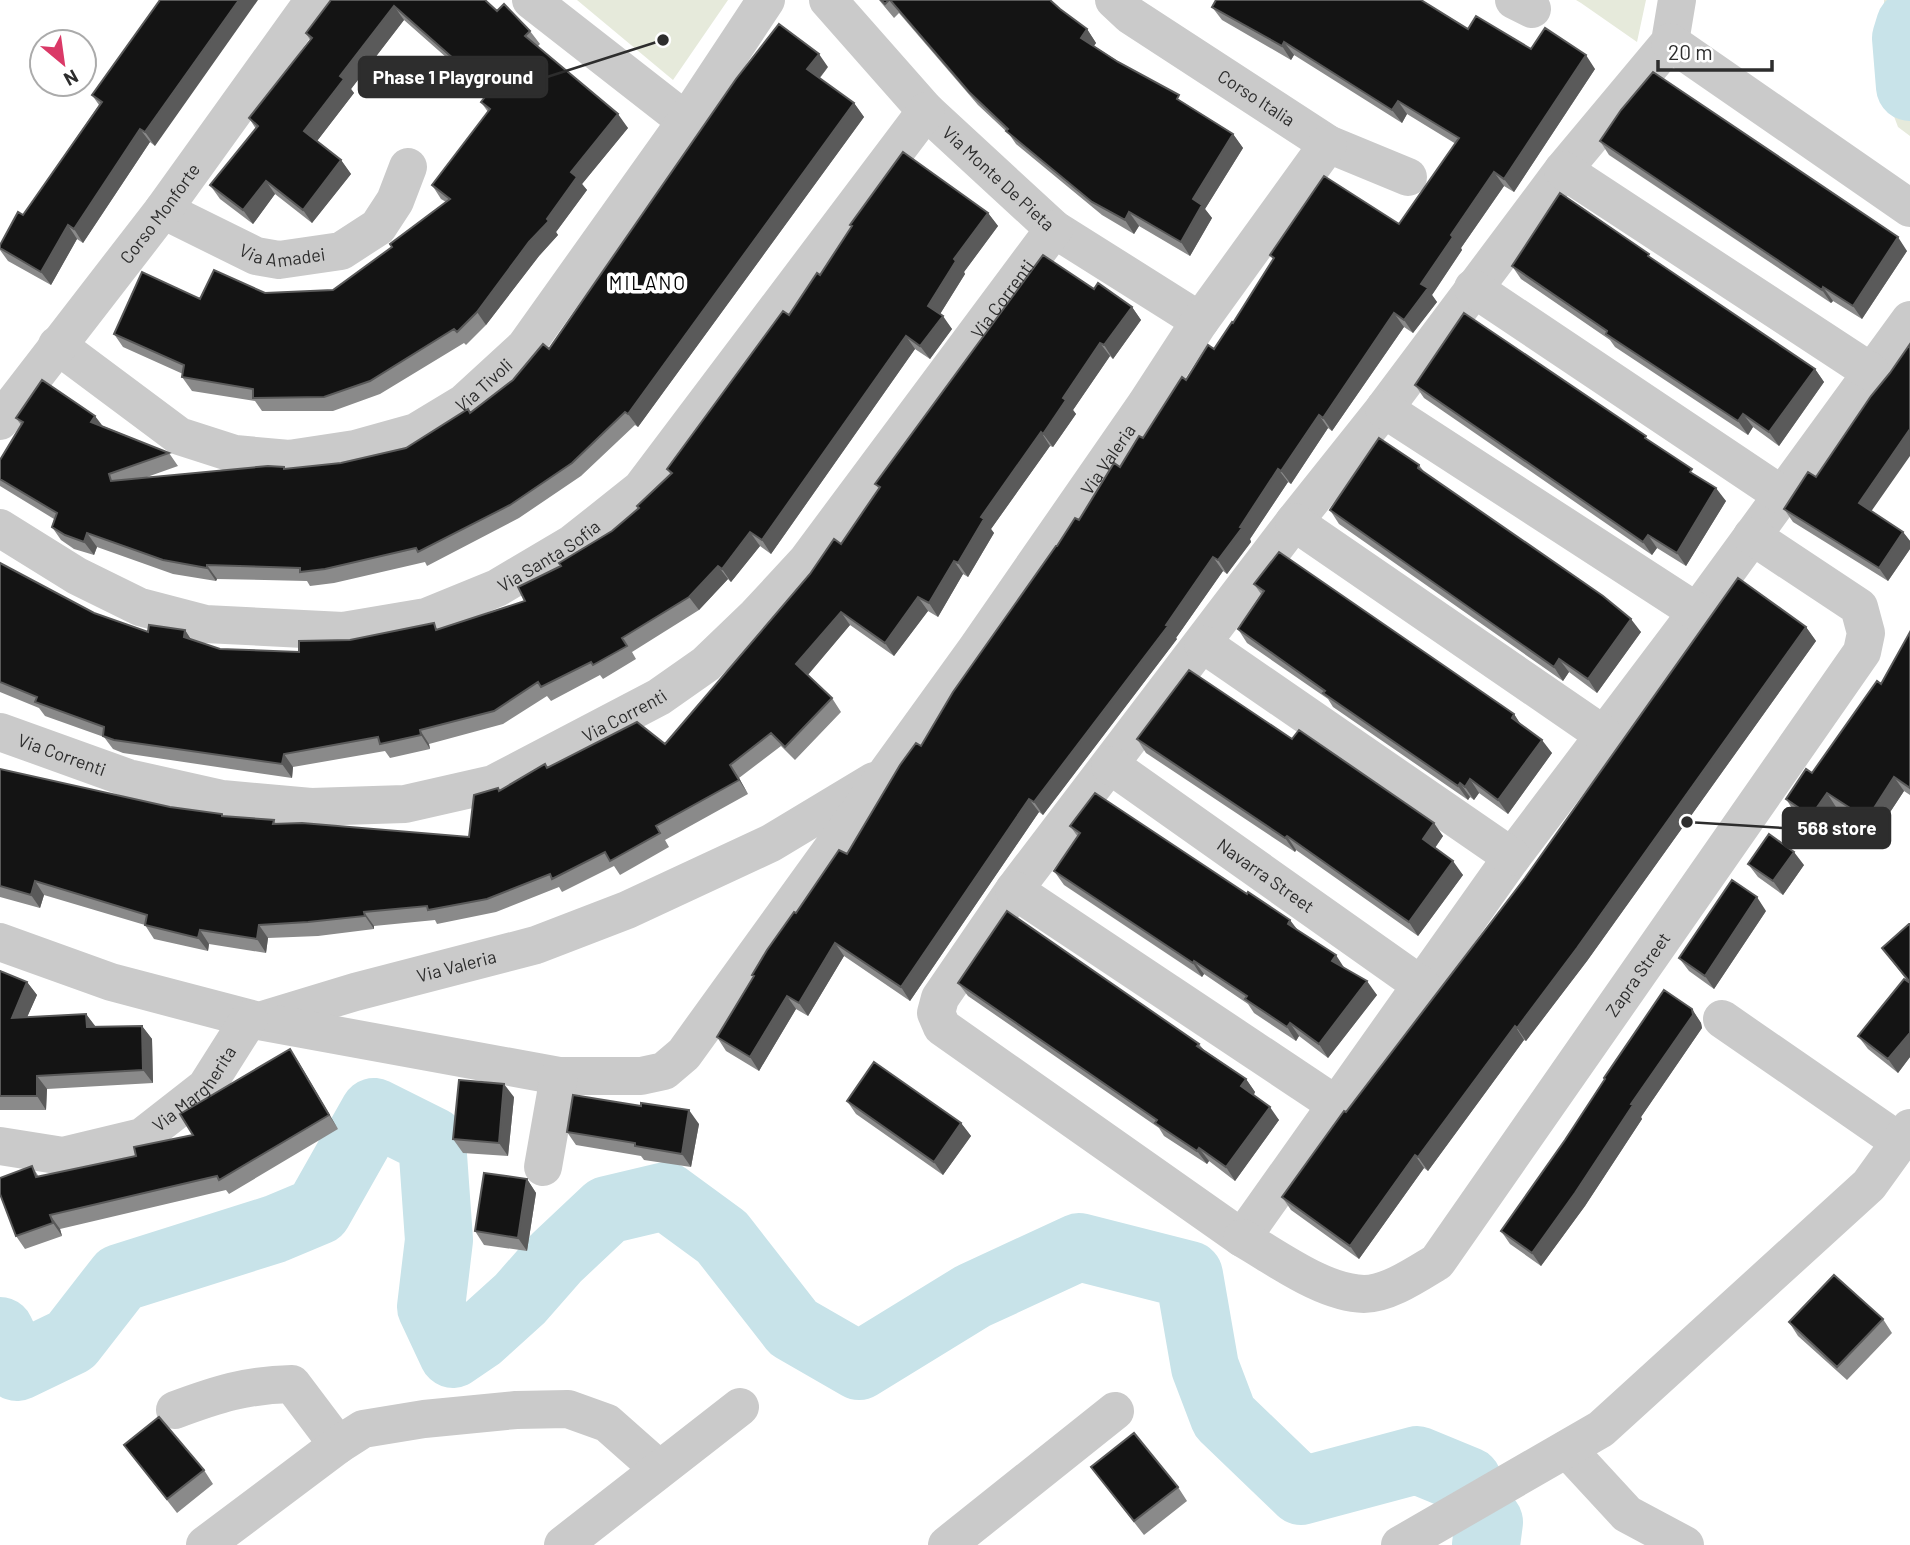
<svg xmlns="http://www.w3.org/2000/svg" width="1910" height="1545" viewBox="0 0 1910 1545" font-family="Barlow,sans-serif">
  <rect width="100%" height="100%" fill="#fff"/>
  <path fill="#e6eadb" d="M577,0H728L673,80Z
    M1576,0H1646L1637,42L1581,3Z
    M1884,0H1910V136L1898,127L1883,87Z"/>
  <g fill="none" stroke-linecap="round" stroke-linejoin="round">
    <path stroke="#c8e3e9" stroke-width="68" d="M1910,25L1906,38L1910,87
      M0,1331L17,1367L71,1341L120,1278L275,1229L318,1211L374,1112L432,1141L439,1240L431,1307L453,1354L478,1337L520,1299L556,1258L607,1210L666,1196L722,1237L793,1328L859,1366L973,1296L1079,1247L1189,1275L1205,1367L1224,1417L1301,1491L1417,1460L1468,1481
      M1486,1545L1489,1522"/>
    <g stroke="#cacaca" stroke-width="38">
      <path d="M531,0L686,121"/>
      <path id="s1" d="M828,0L926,111L1054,229L1200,321"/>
      <path id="s2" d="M1114,0L1130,15L1328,144L1408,177"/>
      <path d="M1514,0L1532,9"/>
      <path d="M1677,0L1670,42L1563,170L1384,409L1294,522L1014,890L940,998L936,1013L942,1027L1242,1238L1512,857L1697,612L1910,320"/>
      <path d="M1670,42L1910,208"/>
      <path d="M1563,170L1871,372"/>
      <path id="s3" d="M163,210L256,256L279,260L341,251L378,227L395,201L408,167"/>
      <path d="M1473,288L1782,495"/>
      <path id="s4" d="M57,345L179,436L235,454L289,459L355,449L416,432L464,403L525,347L686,121L766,0"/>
      <path d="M1384,409L1697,612"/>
      <path id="s5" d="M0,421L163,210L314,0"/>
      <path d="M1294,522L1604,735"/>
      <path id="s6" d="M0,528L77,576L140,607L205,624L343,631L426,617L497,588L573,543L641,489L926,111"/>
      <path d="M1203,644L1512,857"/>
      <path id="s7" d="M0,732L128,778L222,799L311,807L405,804L493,784L659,697L706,664L756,616L806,562L1054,229"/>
      <path id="s8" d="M1110,765L1421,985"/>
      <path d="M1014,890L1335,1104"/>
      <path id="s9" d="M0,942L111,982L259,1021L355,992L536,945L627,910L771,843L874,781"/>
      <path d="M1722,1019L1900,1142"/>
      <path id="s10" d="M259,1021L559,1076H641L664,1071L684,1054L977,648L1146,404L1200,321L1328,144"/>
      <path id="s11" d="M0,1146L63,1156L142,1137L206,1087L249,1019"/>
      <path d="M543,1167L559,1076"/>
      <path id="s12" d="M1242,1238C1277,1258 1323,1293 1364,1294C1388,1294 1417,1274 1437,1262L1862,652L1866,633L1859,607L1752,536"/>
      <path d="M175,1410C218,1394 246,1385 292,1384L338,1445"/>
      <path d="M1567,1449L1627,1514L1685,1545"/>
      <path d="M205,1545L338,1445L363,1429L424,1419L516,1410L568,1409L607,1423L659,1469"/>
      <path d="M563,1545L740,1407"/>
      <path d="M947,1545L1115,1411"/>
      <path d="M1400,1545L1601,1429L1869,1185L1910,1128"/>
    </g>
  </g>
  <path fill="#8a8a8a" d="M160,0L155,146L150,142L83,243L77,239L51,285L8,261L0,250V245L23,215L99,105L92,95Z
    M331,0L497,11L530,31L540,44L537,47L628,128L582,184L587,190L556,232L558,235L539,256L486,325L466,345L464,343L380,394L333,411H262L255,401L192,391L182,377L183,374L123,347L114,334L200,299L265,293L333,290L392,247L446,202L441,199L432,185L488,112L481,102L486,95L464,73L404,20L351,89L354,93L317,141L341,160L351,174L312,223L275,194L253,224L220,199L210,185L256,129L249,118L310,40L306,33Z
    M879,0H1050L1060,9L1087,29L1096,43L1094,46L1233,134L1243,148L1205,209L1212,218L1190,256L1139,226L1134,234L1102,215L1016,144L1009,134L978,105L899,13L894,18Z
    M1212,7L1468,29L1595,69L1514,192L1504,186L1461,248L1462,250L1432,295L1437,302L1413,333L1404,327L1332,431L1328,428L1291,484L1288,482L1250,539L1251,542L1227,574L1223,571L1176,638L1177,639L1043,815L1039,812L910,1001L844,956L808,1016L796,1009L759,1071L726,1051L717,1037L754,977L752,975L796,913L847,854L1057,546L1143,438L1186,380L1214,349L1233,323L1273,259L1270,255L1399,224L1456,144L1407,114L1402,123L1294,55L1291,60L1222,20Z
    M828,67L820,78L854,103L864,117L638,427L635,425L581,476L519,518L427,566L425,562L334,583L310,586L307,581L217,579L216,581L173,574L97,547L94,555L74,549L61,540L52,527L54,519L0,486V460L21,425L16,418L103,426L169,453L178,466L147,477L284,467L285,469L341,463L406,448L470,413L513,380L549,349Z
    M1600,141L1907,251L1862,319L1833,301L1831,303L1609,155Z
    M988,213L998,226L964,272L965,274L940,314L952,329L930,359L915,349L771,554L760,546L731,582L728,579L699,610L632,652L636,659L603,679L600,675L551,701L547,696L503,724L429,744L430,749L390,758L385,751L293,767L292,778L123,753L113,749L104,737L45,716L39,708L0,692V563L94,613L148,632L185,630L191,640L220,649L299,652L350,640L438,629L525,601L561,566L612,531L639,509L671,475L667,469L820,275L851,227L850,225Z
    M1654,261L1815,369L1824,382L1779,446L1753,427L1748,435L1615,347L1610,340L1521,279L1512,266Z
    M1094,289L1132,307L1141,320L1113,359L1110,356L1073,410L1076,414L1053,447L1050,446L991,529L994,533L968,577L963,574L938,617L928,611L894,656L850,625L808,675L832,698L841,712L795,760L781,746L739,778L748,794L665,840L669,847L620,875L614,866L562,892L559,887L496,912L437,924L435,920L374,926V929L318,936L268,938L266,953L209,944L208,951L154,939L145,925L44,895L40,908L0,897V769L170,807L222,814L223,816L274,820L276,824L469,837L500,790L547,768L665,744L841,544L879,489L875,484Z
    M1415,385L1648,440L1726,501L1686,566L1657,548L1652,555L1424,398Z
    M1419,465L1425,473L1641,632L1597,693L1569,672L1563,681L1339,524L1330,510Z
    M1784,509L1872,511L1903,532L1910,541V549L1888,581L1793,522Z
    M1254,584L1514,714L1521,725L1552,753L1508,814L1479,793L1474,800L1470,797L1468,800L1333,707L1328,699L1247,643L1238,629L1261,594Z
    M1806,627L1816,641L1587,961L1526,1041L1524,1040L1428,1171L1424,1168L1359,1259L1291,1210L1282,1197L1346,1112Z
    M1910,632V795L1904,791L1877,832L1836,807L1820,830L1795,813L1786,799L1812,773L1881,684Z
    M1137,739H1292L1443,836L1435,848L1463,875L1418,936L1296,850L1295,852L1146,753Z
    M1070,826L1297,930L1377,995L1328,1058L1299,1036L1296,1041L1254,1013L1248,1004L1204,974L1202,977L1064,885L1054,871L1078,837Z
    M1748,864L1804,865L1783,895L1758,877Z
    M1766,911L1714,989L1689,971L1679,958Z
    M1910,924V1057L1898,1073L1868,1049L1858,1036L1908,982L1882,948Z
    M0,971L27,982L37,995L27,1017L86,1014L95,1027L142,1026L152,1039L153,1083L47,1089L46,1110H0Z
    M958,983L1199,1044L1204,1050L1246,1079L1255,1092L1254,1095L1279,1120L1235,1181L1209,1161L1207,1164L1164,1136L1159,1128L968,996Z
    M1692,1009L1701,1023L1702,1028L1641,1117L1642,1119L1585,1206L1541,1266L1510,1244L1501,1231L1565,1140L1605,1080L1604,1078Z
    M290,1049L299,1063L338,1129L229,1194L226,1190L60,1229L62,1236L25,1249L16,1236L32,1166L39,1177L136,1156L193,1135Z
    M514,1097L508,1156L463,1153L453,1139Z
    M847,1101L961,1123L971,1136L943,1175L856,1114Z
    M641,1106L699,1124L691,1167L644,1160L641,1156L576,1145L567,1132Z
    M527,1179L536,1193L527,1251L484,1245L475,1231Z
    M1883,1319L1892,1333L1847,1380L1798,1336L1789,1322Z
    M124,1445L204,1470L213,1484L177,1513Z
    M1091,1467L1178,1487L1187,1501L1144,1535Z"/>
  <path fill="#5a5a5a" d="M239,0H258L155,146L145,132Z
    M394,6L404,20L351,89L354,93L314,145L304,131L340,76Z
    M1087,29L1096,43L1090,51L1081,38Z
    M1284,42L1294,55L1291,60L1282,46Z
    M819,54L828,67L816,82L807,69Z
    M1586,55L1595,69L1514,192L1504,179Z
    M1398,101L1407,114L1402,123L1392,110Z
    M854,103L864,117L638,427L628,414Z
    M618,114L628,128L582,184L587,190L556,232L558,235L539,256L486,325L477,312L571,172Z
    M140,129L150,142L83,243L74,229Z
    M1233,134L1243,148L1205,209L1212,218L1190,256L1181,242L1193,199Z
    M341,160L351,174L312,223L303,210Z
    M1494,172L1504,186L1461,248L1462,250L1432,295L1437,302L1413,333L1404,320L1421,284L1451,235Z
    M266,181L275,194L253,224L243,210Z
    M1129,212L1139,226L1134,234L1125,220Z
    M988,213L998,226L964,272L965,274L937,319L928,306L954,259Z
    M68,225L77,239L51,285L41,272Z
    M1898,237L1907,251L1862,319L1853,306Z
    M1823,287L1833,301L1831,303L1822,290Z
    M1132,307L1141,320L1113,359L1104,345Z
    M1394,313L1404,327L1332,431L1323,418Z
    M943,316L952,329L930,359L920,346Z
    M906,336L915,349L771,554L762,540Z
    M1100,343L1110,356L1073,410L1076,414L1053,447L1043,434L1063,398Z
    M1815,369L1824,382L1779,446L1769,432Z
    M1743,414L1753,427L1748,435L1738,421Z
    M1319,415L1328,428L1291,484L1281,471Z
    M95,416L105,429L91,422Z
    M1910,429V456L1868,516L1859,503Z
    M1041,432L1050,446L991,529L994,533L968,577L958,563L981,517Z
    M1278,469L1288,482L1250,539L1251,542L1227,574L1218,560Z
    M1716,488L1726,501L1686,566L1677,553Z
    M750,532L760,546L731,582L722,569Z
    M1903,532L1910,541V549L1888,581L1879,568Z
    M87,533L97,547L94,555L84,542Z
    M1648,535L1657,548L1652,555L1643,542Z
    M1213,557L1223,571L1176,638L1177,639L1043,815L1034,802L1166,625Z
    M954,561L963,574L938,617L929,603Z
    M207,565L217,579L216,581L207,568Z
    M718,566L728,579L699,610L689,597Z
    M918,597L928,611L894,656L885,643Z
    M841,612L850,625L806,677L796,664Z
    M1631,619L1641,632L1597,693L1588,679Z
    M1806,627L1816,641L1587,961L1526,1041L1517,1028Z
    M185,630L194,644L184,637Z
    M1559,659L1569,672L1563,681L1554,667Z
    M1514,714L1523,728L1512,718Z
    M420,730L429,744L430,749L421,735Z
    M1542,740L1552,753L1508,814L1498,800Z
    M284,754L293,767L292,778L282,764Z
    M730,765L739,778L748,794L739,780Z
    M1894,777L1904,791L1877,832L1867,819Z
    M1470,779L1479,793L1474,800L1465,787Z
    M1460,783L1470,797L1468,800L1458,786Z
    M1827,793L1836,807L1820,830L1811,816Z
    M1029,799L1039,812L910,1001L901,987Z
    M1434,823L1443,836L1432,852L1423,839Z
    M1287,836L1296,850L1295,852L1285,838Z
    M1794,852L1804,865L1783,895L1773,881Z
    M1453,861L1463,875L1418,936L1409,922Z
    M35,881L44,895L40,908L31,895Z
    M1757,897L1766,911L1714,989L1705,976Z
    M364,912L374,926V929L365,916Z
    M1290,920L1300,933L1288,924Z
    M259,925L268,938L266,953L257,939Z
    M200,930L209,944L208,951L198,938Z
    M835,943L844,956L808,1016L799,1003Z
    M1336,955L1345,969L1332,961Z
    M1194,961L1204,974L1202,977L1193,963Z
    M1367,981L1377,995L1328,1058L1319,1044Z
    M27,982L37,995L21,1031L12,1018Z
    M787,996L796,1009L759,1071L750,1057Z
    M1692,1009L1701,1023L1702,1028L1641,1117L1642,1119L1585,1206L1541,1266L1532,1253L1631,1104Z
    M86,1014L96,1027H87Z
    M1290,1023L1299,1036L1296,1041L1287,1027Z
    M142,1026L152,1039L153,1083L143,1070Z
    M1515,1026L1524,1040L1428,1171L1418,1157Z
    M1910,1032V1057L1898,1073L1888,1059Z
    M290,1049L299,1063L338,1129L329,1115Z
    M37,1076L47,1089L46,1110L37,1096Z
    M1246,1079L1255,1092L1251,1099L1241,1086Z
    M504,1084L514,1097L508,1156L499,1143Z
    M1270,1107L1279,1120L1235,1181L1226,1167Z
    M689,1110L699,1124L691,1167L682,1154Z
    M961,1123L971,1136L943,1175L934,1162Z
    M1199,1148L1209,1161L1207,1164L1197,1151Z
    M1415,1155L1424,1168L1359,1259L1350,1246Z
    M527,1179L536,1193L527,1251L518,1238Z
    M50,1215L60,1229L62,1236L53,1223Z"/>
  <path fill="#141414" stroke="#5a5a5a" stroke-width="2" d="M160,0H239L145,132L140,129L74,229L68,225L41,272L0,248V245L18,212L23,215L102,102L92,95Z
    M331,0H485L497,11L504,4L530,31L525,36L618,114L571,172L577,177L547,219L549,221L529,242L477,312L457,332L454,329L370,381L324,397L253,398V389L182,377L184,365L114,334L142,272L200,299L214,270L265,293L333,290L392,247L390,244L450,199L432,185L490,109L481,102L488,93L455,60L394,6L340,76L344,79L304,131L341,160L303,210L266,181L243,210L210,185L258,126L249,118L312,38L306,33Z
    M881,0H889L885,4Z
    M890,0H1050L1060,9L1087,29L1081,38L1118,62L1179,95L1177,99L1233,134L1193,199L1202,205L1181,242L1129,212L1125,220L1092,202L1006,131L1008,129L969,92Z
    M1216,0H1421L1468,29L1476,16L1531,49L1545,28L1586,55L1504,179L1494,172L1451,235L1453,237L1421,284L1428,288L1404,320L1394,313L1323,418L1319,415L1281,471L1278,469L1240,527L1242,528L1218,560L1213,557L1166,625L1168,626L1034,802L1029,799L901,987L835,943L799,1003L787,996L750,1057L717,1037L754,976L752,975L767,950L794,912L796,913L839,850L847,854L900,765L916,743L921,746L953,692L1056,546H1057L1075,518L1079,520L1114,463L1120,467L1139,436L1143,438L1182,377L1186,380L1208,345L1214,349L1232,322L1233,323L1274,258L1270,255L1324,176L1399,224L1459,138L1398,101L1392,110L1284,42L1282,46L1212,7Z
    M779,24L819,54L807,69L854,103L628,414L625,412L572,463L510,505L418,552L416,548L325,569L300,572V568L207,565V568L163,560L87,533L84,542L65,535L52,527L57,513L0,479V460L23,422L16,418L42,380L95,416L91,422L169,453L109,474L111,481L268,466L284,467V469L341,463L406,448L468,409L470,413L513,380L543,344L549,349L736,79Z
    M1653,72L1898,237L1853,306L1823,287L1822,290L1600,141L1621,110Z
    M903,152L988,213L954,259L956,261L928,306L943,316L920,346L906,336L762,540L750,532L722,569L718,566L689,597L622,638L627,646L593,665L591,662L541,687L538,682L494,711L420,730L421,735L380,744L378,737L284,754L282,764L114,740L103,736L104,727L35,702L37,697L0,682V563L94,613L148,632L149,625L185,630L184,637L220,649L299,652V641L350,640L434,623L436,630L525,601L518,587L561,566L559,563L612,531L639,508L637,506L672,473L667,469L783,311L789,315L817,273L820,275L852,226L850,225Z
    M1560,193L1649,254L1648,256L1815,369L1769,432L1743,414L1738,421L1606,334L1607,331L1512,266Z
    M1043,255L1094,289L1098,283L1132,307L1104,345L1100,343L1063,398L1066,400L1043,434L1041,432L981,517L984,519L958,563L954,561L929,603L918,597L885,643L841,612L796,664L832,698L785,747L771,733L730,765L739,780L656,826L660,833L610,861L605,852L552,879L550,874L487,899L428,910L427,906L364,912L365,916L308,922L259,925L257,939L200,930L198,938L145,925L147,915L35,881L31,895L0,886V769L170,807L222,814V816L274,820L273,824L302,823L469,837L474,795L498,788L499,791L545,764L547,768L637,722L665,744L810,574L834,539L841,544L880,487L875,484Z
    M1464,313L1646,436L1645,438L1692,469L1690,472L1716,488L1677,553L1648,535L1643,542L1415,385Z
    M1910,344V429L1859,503L1903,532L1879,568L1784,509L1808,472L1816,477L1871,396L1890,373Z
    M1379,438L1419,465L1418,468L1603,596L1631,619L1588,679L1559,659L1554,667L1330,510Z
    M1279,552L1514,714L1512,718L1542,740L1498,800L1470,779L1465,787L1460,783L1458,786L1323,693L1325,691L1238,629L1264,591L1254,584Z
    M1738,578L1806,627L1577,948L1517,1028L1515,1026L1418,1157L1415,1155L1350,1246L1282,1197L1344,1111L1346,1112L1525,878Z
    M1910,632V788L1894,777L1867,819L1827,793L1811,816L1786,799L1806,769L1812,773L1877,681L1881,684Z
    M1189,670L1292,739L1299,730L1434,823L1423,839L1453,861L1409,922L1287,836L1285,838L1137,739Z
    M1095,793L1247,894L1248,892L1290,920L1288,924L1336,955L1332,961L1367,981L1319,1044L1290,1023L1287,1027L1245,999L1247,996L1194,961L1193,963L1054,871L1080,833L1070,826Z
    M1769,834L1794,852L1773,881L1748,864Z
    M1732,880L1757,897L1705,976L1679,958Z
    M1007,911L1199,1044L1197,1046L1246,1079L1241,1086L1270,1107L1226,1167L1199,1148L1197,1151L1155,1123L1157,1120L958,983Z
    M1909,924H1910V982L1882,948Z
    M0,971L27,982L12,1018L86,1014L87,1027L142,1026L143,1070L37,1076V1096H0Z
    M1904,979L1910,983V1033L1888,1059L1858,1036Z
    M1664,990L1692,1009L1693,1015L1631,1104L1633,1105L1575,1193L1532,1253L1501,1231L1565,1140L1605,1079L1604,1078Z
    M290,1049L329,1115L219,1180L217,1176L50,1215L53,1223L16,1236L0,1194V1178L32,1166L36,1177L136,1156L134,1147L193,1135L180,1114Z
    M874,1062L961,1123L934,1162L847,1101Z
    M459,1080L504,1084L499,1143L453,1139Z
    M573,1095L641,1106V1103L689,1110L682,1154L635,1146V1143L567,1132Z
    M484,1173L527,1179L518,1238L475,1231Z
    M1834,1275L1883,1319L1837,1367L1789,1322Z
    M159,1417L204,1470L167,1499L124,1445Z
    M1134,1433L1178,1487L1134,1521L1091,1467Z"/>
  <g text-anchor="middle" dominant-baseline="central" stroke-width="7" stroke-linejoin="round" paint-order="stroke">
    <g font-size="18" fill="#2d2d2d" stroke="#fff">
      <text stroke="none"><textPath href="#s2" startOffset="173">Corso Italia</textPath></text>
      <text stroke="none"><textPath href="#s1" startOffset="247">Via Monte De Pieta</textPath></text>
      <text stroke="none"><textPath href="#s5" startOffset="262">Corso Monforte</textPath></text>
      <text stroke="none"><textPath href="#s3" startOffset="130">Via Amadei</textPath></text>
      <text stroke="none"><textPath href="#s7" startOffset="1222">Via Correnti</textPath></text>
      <text stroke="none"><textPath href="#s4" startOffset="478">Via Tivoli</textPath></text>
      <text stroke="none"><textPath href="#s10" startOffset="1167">Via Valeria</textPath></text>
      <text stroke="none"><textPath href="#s6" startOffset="588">Via Santa Sofia</textPath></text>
      <text stroke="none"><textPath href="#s7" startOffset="654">Via Correnti</textPath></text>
      <text stroke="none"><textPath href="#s7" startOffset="66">Via Correnti</textPath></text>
      <text stroke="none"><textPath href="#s8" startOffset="191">Navarra Street</textPath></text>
      <text stroke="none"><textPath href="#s9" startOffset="476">Via Valeria</textPath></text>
      <text stroke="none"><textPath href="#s12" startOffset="567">Zapra Street</textPath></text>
      <text stroke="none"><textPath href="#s11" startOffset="217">Via Margherita</textPath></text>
    </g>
    <g font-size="19" letter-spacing="2" fill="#000" stroke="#fff">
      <text x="648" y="282">MILANO</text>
    </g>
  </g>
  <path fill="none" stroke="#2d2d2d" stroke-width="2.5" d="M663 40L547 77M1687 822L1783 828"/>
  <g fill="#2d2d2d" stroke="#fff" stroke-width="2.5">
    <circle cx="663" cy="40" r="7"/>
    <circle cx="1687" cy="822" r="7"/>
  </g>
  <g fill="#2d2d2d" stroke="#2d2d2d" stroke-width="2.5">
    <rect x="359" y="57" width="188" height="40" rx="7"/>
    <rect x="1783" y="808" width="107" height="40" rx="7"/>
  </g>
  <g font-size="19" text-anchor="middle" font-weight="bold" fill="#fff">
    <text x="453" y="84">Phase 1 Playground</text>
    <text x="1837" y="835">568 store</text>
  </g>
  <g transform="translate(63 63) rotate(151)"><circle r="33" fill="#ffffff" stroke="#ababab" stroke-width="2"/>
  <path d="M0-5L12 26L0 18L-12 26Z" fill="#da3967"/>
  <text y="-10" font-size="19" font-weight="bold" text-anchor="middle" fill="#2d2d2d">N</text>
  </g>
  <path d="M1658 60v10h114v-10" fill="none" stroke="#2d2d2d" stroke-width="3.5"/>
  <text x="1668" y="60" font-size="21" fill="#2d2d2d" stroke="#ffffff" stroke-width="5" paint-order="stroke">20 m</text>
</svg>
